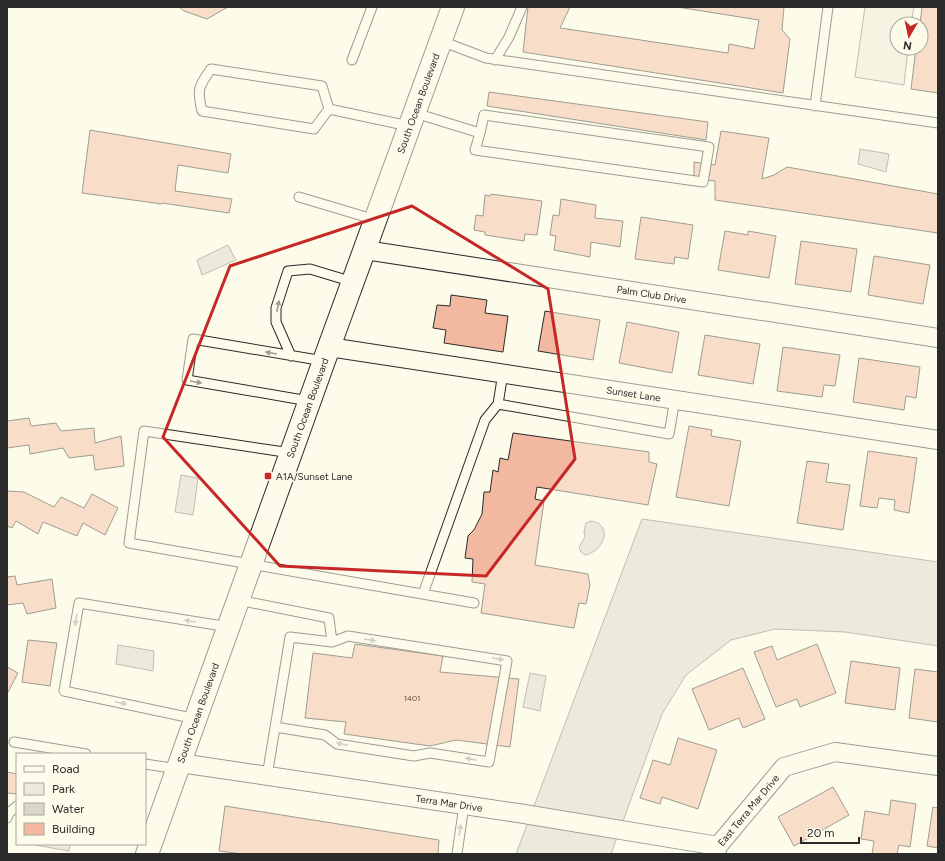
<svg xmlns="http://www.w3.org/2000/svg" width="945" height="861" viewBox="0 0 945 861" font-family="Figtree,sans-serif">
  <rect width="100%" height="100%" fill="#fdfbea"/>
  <path fill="#ecebdb" stroke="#74746e" d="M865,7H914L911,24H897V48H908L904,85L855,77Z"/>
  <path fill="#d8d7c9" stroke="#74746e" d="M860,149L889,154L886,172L858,164Z
    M228,245L236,260L202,275L197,260Z
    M181,475L198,478L193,515L175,512Z
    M642,519L938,562V646L845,632L775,629L731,640L686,675L662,714L611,854H516Z
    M591,521C613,524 605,551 585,555L581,552L579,547L585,537L584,531L586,523Z
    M118,645L154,651L153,671L116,664Z
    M530,673L546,676L540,711L523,707Z
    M35,844H70L69,851L35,845Z"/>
  <path fill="#f2b8a0" stroke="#2b2b2b" d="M179,7H228L207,19L184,11Z
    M528,7H570L560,28L728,53L729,44L754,49L759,20L677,7H784L782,30L790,39L783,93L523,52Z
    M922,7H938V93L911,89L916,48H921V24H920Z
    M489,92L708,122L706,140L487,106Z
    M90,130L231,154L228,173L178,165L175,191L232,199L229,213L162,203V204L82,193Z
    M721,131L769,138L762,179L774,175L787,167L938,194V233L715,200V181L694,178V162L715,165Z
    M491,194L542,201L537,235L525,234L524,241L485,235V232L474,230L476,215L483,216L485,195L490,196Z
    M561,199L596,205L595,218L623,221L620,247L591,242L590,257L554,250L556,236L550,235L553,215L559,216Z
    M641,217L693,225L688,259L675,257L674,264L635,259Z
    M725,231L748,235V231L776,236L769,278L718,270Z
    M801,241L857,249L851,292L795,284Z
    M874,256L930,265L923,304L868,295Z
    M451,295L487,300L485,313L508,316L503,352L444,343L446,330L433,328L437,305L450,306Z
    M545,311L600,320L593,360L538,351Z
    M627,322L679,332L672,373L619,363Z
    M705,335L760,344L753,384L698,375Z
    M783,347L840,355L835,386L824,385L822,397L777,391Z
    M859,358L920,367L916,398L906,396L904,410L853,402Z
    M29,418L31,426L56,423L61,431L94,428L95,443L121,436L124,466L95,470L93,455L69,458L63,448L30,454L29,445L7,448V421Z
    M689,426L712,430L711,436L741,441L729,506L676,497Z
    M513,433L649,452V462L657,464L648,505L537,487L535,499L544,501L535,565L588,574L590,585L586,604L579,603L574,628L481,613L485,584L472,582L473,559L465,558L468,536L474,530L482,514L484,492H490L493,470L498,472L500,458L508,460Z
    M868,451L917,458L909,513L894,510L895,500L879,498L877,508L860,506Z
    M807,461L829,464L826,482L850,485L843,530L797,523Z
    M7,491L24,492L54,507L61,497L84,508L92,494L118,508L105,535L83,523L77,536L43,522L38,534L16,521L12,528L7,526Z
    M15,576L17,585L52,579L56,608L27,614L23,603L7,605V577Z
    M28,640L57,643L50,686L22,682Z
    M355,644L443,656L440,672L519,679L510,747L456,740L430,746L344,734L346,722L305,718L313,653L352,658Z
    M817,644L836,693L800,707L797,699L776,707L754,652L772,646L777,660Z
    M851,661L900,668L895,710L845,703Z
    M7,667L18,673L7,694Z
    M743,668L765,719L743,728L739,718L709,730L692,689Z
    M915,669L938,672V722L909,718Z
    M678,738L717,750L698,809L662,797L660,804L640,798L653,760L670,765Z
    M7,772L17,774V794L7,793Z
    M833,787L849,815L794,846L778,817Z
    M891,800L916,804L910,847L899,845L897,854H872L874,841L861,839L865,811L889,815Z
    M225,806L439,840L438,854H242L219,851Z
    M933,807L938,808V848L927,846Z"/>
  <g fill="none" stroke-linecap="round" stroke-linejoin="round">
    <defs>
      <path id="lane" d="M441,41L486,58L938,123
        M352,60L372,7
        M495,60L509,37L522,7
        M211,69L322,86L329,109L314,129L202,111C197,90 198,87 211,69Z
        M815,106L828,7
        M329,109L409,126
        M415,113L480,133L475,150L703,182L709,147L484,115L480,133
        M299,197L376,220
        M291,356L276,322V308L288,271L310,269L353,282
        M503,373L498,404L669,434L675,399
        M309,401L187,380L193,339L324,361
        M291,453L144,431L129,543L474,603
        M423,594L485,420L498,404
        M238,600L329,618L332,642
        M196,719L64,691L79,603L229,627
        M14,742L86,754
        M145,764L178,769
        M267,776L290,637L332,642L348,636L507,661L489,762L430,753L414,756L337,744L325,735L275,727
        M7,818L9,813L17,806
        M457,854L464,805"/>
      <g id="street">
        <path id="s1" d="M365,250L938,338"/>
        <path id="s2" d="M329,347L938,440"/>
        <path id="s3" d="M180,763L518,813L718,846"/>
        <path id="s4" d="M716,854L718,846L784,767L835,752L938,766"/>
      </g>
      <g id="primary">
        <path id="s5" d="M147,854L329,347L453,7"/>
      </g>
    </defs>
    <use href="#lane" stroke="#2b2b2b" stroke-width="11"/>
    <use href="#street" stroke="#2b2b2b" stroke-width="20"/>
    <use href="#primary" stroke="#2b2b2b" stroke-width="24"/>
    <use href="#lane" stroke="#fdfbea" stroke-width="9"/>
    <use href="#street" stroke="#fdfbea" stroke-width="18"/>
    <use href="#primary" stroke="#fdfbea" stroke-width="22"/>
  </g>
  <defs><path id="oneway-solid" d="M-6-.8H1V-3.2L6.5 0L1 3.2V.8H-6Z"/></defs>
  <g fill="#9e9d94">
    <use href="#oneway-solid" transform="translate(278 306) rotate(-78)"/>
    <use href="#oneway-solid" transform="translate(271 353) rotate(-170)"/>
    <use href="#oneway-solid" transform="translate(196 382) rotate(10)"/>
    <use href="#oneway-solid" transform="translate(76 620) rotate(99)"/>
    <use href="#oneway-solid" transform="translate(190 621) rotate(-171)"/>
    <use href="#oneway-solid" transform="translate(370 640) rotate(9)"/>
    <use href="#oneway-solid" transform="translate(498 659) rotate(9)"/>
    <use href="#oneway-solid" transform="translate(121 703) rotate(12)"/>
    <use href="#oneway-solid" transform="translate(342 744) rotate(-167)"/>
    <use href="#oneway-solid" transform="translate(471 759) rotate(-172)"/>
    <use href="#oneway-solid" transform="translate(460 830) rotate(-81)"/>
  </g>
  <path d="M0 0H945V861H0ZM412,206L548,289L575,459L486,576L280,566L163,437L230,266Z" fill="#fdfbea" fill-opacity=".55" fill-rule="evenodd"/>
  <path fill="none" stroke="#c62828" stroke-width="3" stroke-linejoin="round" d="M412,206L548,289L575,459L486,576L280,566L163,437L230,266Z"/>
  <rect fill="#c62828" stroke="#fdfbea" stroke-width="1.5" x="264" y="472" width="8" height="8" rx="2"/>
  <g text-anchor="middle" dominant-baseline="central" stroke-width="3" stroke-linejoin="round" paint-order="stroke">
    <g font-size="8" fill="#5d4e48">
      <text x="412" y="698">1401</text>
    </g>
    <g font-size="10" fill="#2b2b2b" stroke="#fdfbea">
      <text stroke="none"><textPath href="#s5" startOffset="798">South Ocean Boulevard</textPath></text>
      <text stroke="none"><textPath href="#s1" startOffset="290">Palm Club Drive</textPath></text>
      <text stroke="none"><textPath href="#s2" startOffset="308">Sunset Lane</textPath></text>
      <text stroke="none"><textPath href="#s5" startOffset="474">South Ocean Boulevard</textPath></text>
      <text stroke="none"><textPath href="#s5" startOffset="150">South Ocean Boulevard</textPath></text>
      <text stroke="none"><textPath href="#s3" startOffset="272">Terra Mar Drive</textPath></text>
      <text stroke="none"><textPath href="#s4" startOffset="55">East Terra Mar Drive</textPath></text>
    </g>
    <g font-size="10" fill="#2b2b2b" stroke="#fdfbea" text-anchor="start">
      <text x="276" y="476">A1A/Sunset Lane</text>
    </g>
  </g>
  <rect width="945" height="861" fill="none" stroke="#2b2b2b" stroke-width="16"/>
  <rect x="16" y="753" width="130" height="92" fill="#fdfbea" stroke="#a9a89e"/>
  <rect x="24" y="766" width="20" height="6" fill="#fdfbea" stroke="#a9a89e"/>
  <text x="52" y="773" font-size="12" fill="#2b2b2b">Road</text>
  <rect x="24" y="783" width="20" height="12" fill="#ecebdb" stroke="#a9a89e"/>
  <text x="52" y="793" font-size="12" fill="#2b2b2b">Park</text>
  <rect x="24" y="803" width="20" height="12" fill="#d8d7c9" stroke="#a9a89e"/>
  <text x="52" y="813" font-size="12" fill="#2b2b2b">Water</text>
  <rect x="24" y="823" width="20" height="12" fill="#f2b8a0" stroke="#a9a89e"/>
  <text x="52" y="833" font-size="12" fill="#2b2b2b">Building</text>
  <g transform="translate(909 36) rotate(189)"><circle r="19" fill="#fdfbea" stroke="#a9a89e"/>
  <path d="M0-3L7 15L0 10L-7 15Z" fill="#c62828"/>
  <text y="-6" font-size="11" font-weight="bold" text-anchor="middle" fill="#2b2b2b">N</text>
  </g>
  <path d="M801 837v6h58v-6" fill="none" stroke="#2b2b2b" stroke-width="2"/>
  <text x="807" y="837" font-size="12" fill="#2b2b2b" stroke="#fdfbea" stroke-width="3" paint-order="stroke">20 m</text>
</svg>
